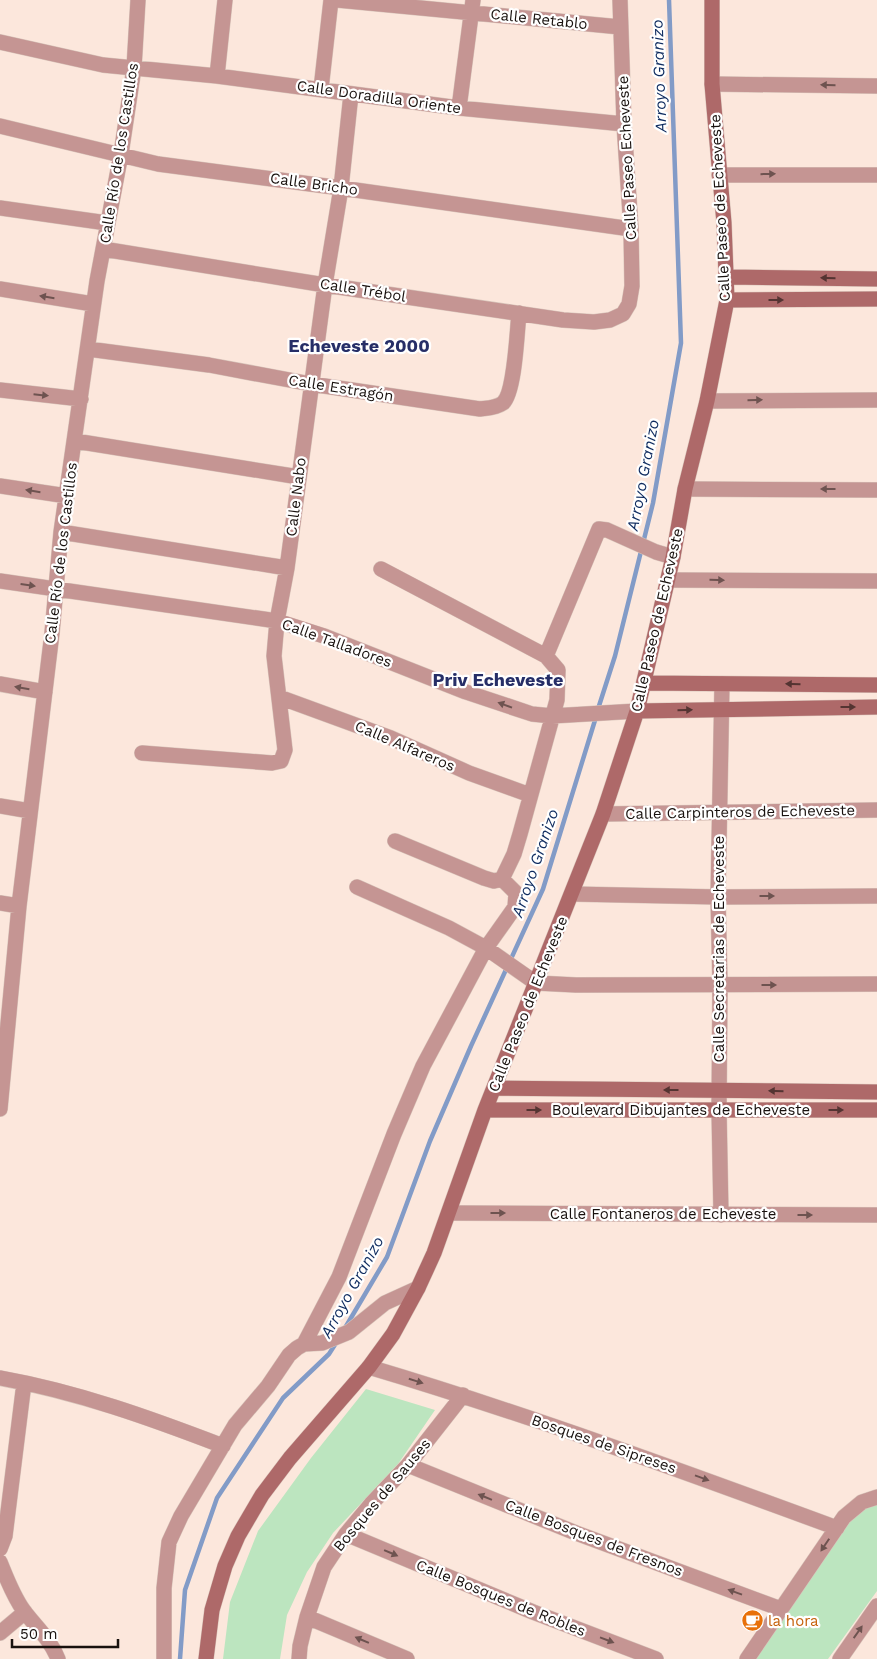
<svg xmlns="http://www.w3.org/2000/svg" width="877" height="1659" viewBox="0 0 877 1659" font-family="'Work Sans',sans-serif">
  <rect width="100%" height="100%" fill="#fce7dc"/>
  <path fill="#bce5bf" d="M366,1389L435,1410L398,1464L333,1533L307,1572L287,1615L280,1659H223L230,1602L258,1531L311,1458Z
    M877,1503V1591L828,1659H749L860,1508Z"/>
  <g fill="none" stroke-linecap="round" stroke-linejoin="round">
    <path stroke="#829bc7" stroke-width="4.5" d="M598,709L615,656L653,503L681,343L669,0
      M345,1328L387,1257L430,1141L471,1046L543,889L596,717
      M180,1659L185,1590L217,1498L283,1398L329,1354L336,1343"/>
    <defs>
      <path id="street" d="M337,0L620,27
        M0,42L103,65L217,76L459,108L624,124
        M217,76L225,0
        M712,84L877,86
        M321,89L331,0
        M459,108L473,0
        M0,126L158,164L341,188L631,229
        M719,175H877
        M0,208L107,223
        M103,249L325,285L563,320L594,322L610,320L623,314L629,304L632,286L631,229L624,124L620,0
        M0,289L93,304
        M88,349L209,365L311,384L480,409C488,408 496,408 503,403C515,392 517,331 519,313
        M0,390L81,399
        M707,401L877,400
        M75,441L299,477
        M0,486L67,496
        M685,489L877,490
        M61,532L287,568
        M381,569L546,656L558,670L557,700L520,834L514,854L502,879
        M668,580L877,581
        M0,581L277,621L324,636L466,692L532,714L552,716L637,711
        M546,656L599,529L607,530L656,552L673,557
        M0,684L45,692
        M279,697L391,738L469,773L530,795
        M142,753L272,763L281,761L285,750L274,656L277,621L287,568L325,285L341,188L351,94
        M0,806L30,811
        M603,814L877,810
        M395,841L484,878L494,881L502,879
        M357,887L449,928L486,948L536,983L576,985L877,984
        M572,894L718,897L877,896
        M0,903L19,906
        M0,1109L19,906L52,633L61,532L97,281L121,154L134,68L138,0
        M449,1213L877,1215
        M721,1215L719,1110L720,985L718,897L722,684
        M304,1344L339,1277L394,1134L423,1066L486,948L515,907L516,893L502,879
        M369,1367C527,1414 682,1471 837,1528
        M0,1378C78,1392 150,1418 223,1446
        M408,1465L576,1533L781,1609
        M346,1534L533,1612L656,1659
        M0,1549L5,1536L24,1383
        M0,1562C7,1579 13,1596 24,1611C36,1627 51,1640 58,1659
        M307,1617L407,1659
        M0,1633L25,1612
        M164,1659V1588L169,1542L181,1516L235,1425L268,1386L289,1355L297,1348L304,1344L322,1343L349,1332L385,1303L418,1288
        M299,1659L300,1646L307,1617L324,1567L346,1534L371,1504L408,1465L463,1395
        M747,1659L844,1517L862,1502L877,1497
        M840,1659L877,1606"/>
      <path id="secondary" d="M727,277L877,279
        M727,300L877,299
        M644,683L877,685
        M637,711L877,707
        M494,1088L877,1092
        M485,1110H877
        M206,1659L212,1610L225,1566L238,1536L262,1495L290,1458L369,1367L393,1334L418,1288L434,1253L485,1110L603,814L637,711L673,557L685,489L707,401L727,300L724,223L712,84V0"/>
    </defs>
    <use href="#street" stroke="#d8c5bb" stroke-width="16"/>
    <use href="#secondary" stroke="#d8c5bb" stroke-width="16"/>
    <use href="#street" stroke="#c59593" stroke-width="15"/>
    <use href="#secondary" stroke="#ae6969" stroke-width="15"/>
  </g>
  <defs><path id="oneway-solid" d="M-6-.8H1V-3.2L6.5 0L1 3.2V.8H-6Z" transform="scale(1.25)"/></defs>
  <g fill="#6e5350">
    <use href="#oneway-solid" transform="translate(828 85) rotate(-179)"/>
    <use href="#oneway-solid" transform="translate(768 174) rotate(-1)"/>
    <use href="#oneway-solid" transform="translate(47 297) rotate(-171)"/>
    <use href="#oneway-solid" transform="translate(41 395) rotate(6)"/>
    <use href="#oneway-solid" transform="translate(755 400) rotate(-1)"/>
    <use href="#oneway-solid" transform="translate(828 489) rotate(-180)"/>
    <use href="#oneway-solid" transform="translate(33 491) rotate(-171)"/>
    <use href="#oneway-solid" transform="translate(717 580) rotate(1)"/>
    <use href="#oneway-solid" transform="translate(28 585) rotate(8)"/>
    <use href="#oneway-solid" transform="translate(22 688) rotate(-170)"/>
    <use href="#oneway-solid" transform="translate(505 705) rotate(-160)"/>
    <use href="#oneway-solid" transform="translate(767 896)"/>
    <use href="#oneway-solid" transform="translate(769 985)"/>
    <use href="#oneway-solid" transform="translate(498 1213)"/>
    <use href="#oneway-solid" transform="translate(805 1215)"/>
    <use href="#oneway-solid" transform="translate(416 1381) rotate(17)"/>
    <use href="#oneway-solid" transform="translate(702 1478) rotate(20)"/>
    <use href="#oneway-solid" transform="translate(485 1497) rotate(-158)"/>
    <use href="#oneway-solid" transform="translate(825 1545) rotate(124)"/>
    <use href="#oneway-solid" transform="translate(391 1553) rotate(23)"/>
    <use href="#oneway-solid" transform="translate(735 1592) rotate(-160)"/>
    <use href="#oneway-solid" transform="translate(858 1632) rotate(-55)"/>
    <use href="#oneway-solid" transform="translate(362 1640) rotate(-157)"/>
    <use href="#oneway-solid" transform="translate(607 1640) rotate(21)"/>
  </g>
  <g fill="#543432">
    <use href="#oneway-solid" transform="translate(828 278) rotate(-179)"/>
    <use href="#oneway-solid" transform="translate(776 300)"/>
    <use href="#oneway-solid" transform="translate(793 684) rotate(-179)"/>
    <use href="#oneway-solid" transform="translate(848 707)"/>
    <use href="#oneway-solid" transform="translate(685 710) rotate(-2)"/>
    <use href="#oneway-solid" transform="translate(671 1090) rotate(180)"/>
    <use href="#oneway-solid" transform="translate(776 1091) rotate(-179)"/>
    <use href="#oneway-solid" transform="translate(534 1110)"/>
    <use href="#oneway-solid" transform="translate(836 1110)"/>
  </g>
  <defs>
    <symbol id="cafe-disc" viewBox="-11 -11 22 22"><circle r="9.5" fill="#e8710a" stroke="#fff"/><path d="M-5.5-4.5H6V0H3Q3 3.5 0 3.5H-2.5Q-5.5 3.5-5.5 0ZM3-3.2v2h1.7v-2ZM-6 4.5H4V6H-6Z" fill="#fff"/></symbol>
  </defs>
  <g fill-rule="evenodd">
    <use href="#cafe-disc" x="740" y="1608" width="25" height="25"/>
  </g>
  <g text-anchor="middle" dominant-baseline="central" stroke-width="4.5" stroke-linejoin="round" paint-order="stroke">
    <g font-size="15" fill="#18110e" stroke="#fff">
      <text transform="translate(539 19) rotate(6)">Calle Retablo</text>
      <text transform="translate(379 97) rotate(8)">Calle Doradilla Oriente</text>
      <text transform="translate(119 153) rotate(-81)">Calle Río de los Castillos</text>
      <text transform="translate(627 158) rotate(-93)">Calle Paseo Echeveste</text>
      <text transform="translate(314 184) rotate(8)">Calle Bricho</text>
      <text transform="translate(720 208) rotate(-93)">Calle Paseo de Echeveste</text>
      <text transform="translate(363 290) rotate(9)">Calle Trébol</text>
      <text transform="translate(341 388) rotate(9)">Calle Estragón</text>
      <text transform="translate(296 497) rotate(-83)">Calle Nabo</text>
      <text transform="translate(61 553) rotate(-83)">Calle Río de los Castillos</text>
      <text transform="translate(657 620) rotate(-77)">Calle Paseo de Echeveste</text>
      <text transform="translate(337 643) rotate(20)">Calle Talladores</text>
      <text transform="translate(405 746) rotate(23)">Calle Alfareros</text>
      <text transform="translate(740 812) rotate(-1)">Calle Carpinteros de Echeveste</text>
      <text transform="translate(719 949) rotate(-90)">Calle Secretarias de Echeveste</text>
      <text transform="translate(528 1004) rotate(-68)">Calle Paseo de Echeveste</text>
      <text x="681" y="1110">Boulevard Dibujantes de Echeveste</text>
      <text x="663" y="1214">Calle Fontaneros de Echeveste</text>
      <text transform="translate(604 1444) rotate(19)">Bosques de Sipreses</text>
      <text transform="translate(382 1495) rotate(-50)">Bosques de Sauses</text>
      <text transform="translate(594 1538) rotate(21)">Calle Bosques de Fresnos</text>
      <text transform="translate(501 1598) rotate(22)">Calle Bosques de Robles</text>
    </g>
    <g font-size="15" fill="#c56008" stroke="#fff" text-anchor="start">
      <text x="768" y="1621">la hora</text>
    </g>
    <g font-size="16" font-style="italic" fill="#0e2b5f" stroke="#fff">
      <text transform="translate(659 76) rotate(-92)">Arroyo Granizo</text>
      <text transform="translate(643 475) rotate(-79)">Arroyo Granizo</text>
      <text transform="translate(535 863) rotate(-71)">Arroyo Granizo</text>
      <text transform="translate(352 1287) rotate(-61)">Arroyo Granizo</text>
    </g>
    <g font-size="18" font-weight="bold" fill="#262e67" stroke="#fff">
      <text x="359" y="345">Echeveste 2000</text>
      <text x="498" y="679">Priv Echeveste</text>
    </g>
  </g>
  <path d="M12 1639v8h106v-8" fill="none" stroke="#18110e" stroke-width="2.5"/>
  <text x="20" y="1639" font-size="15" fill="#18110e" stroke="#ffffff" stroke-width="4" paint-order="stroke">50 m</text>
</svg>
